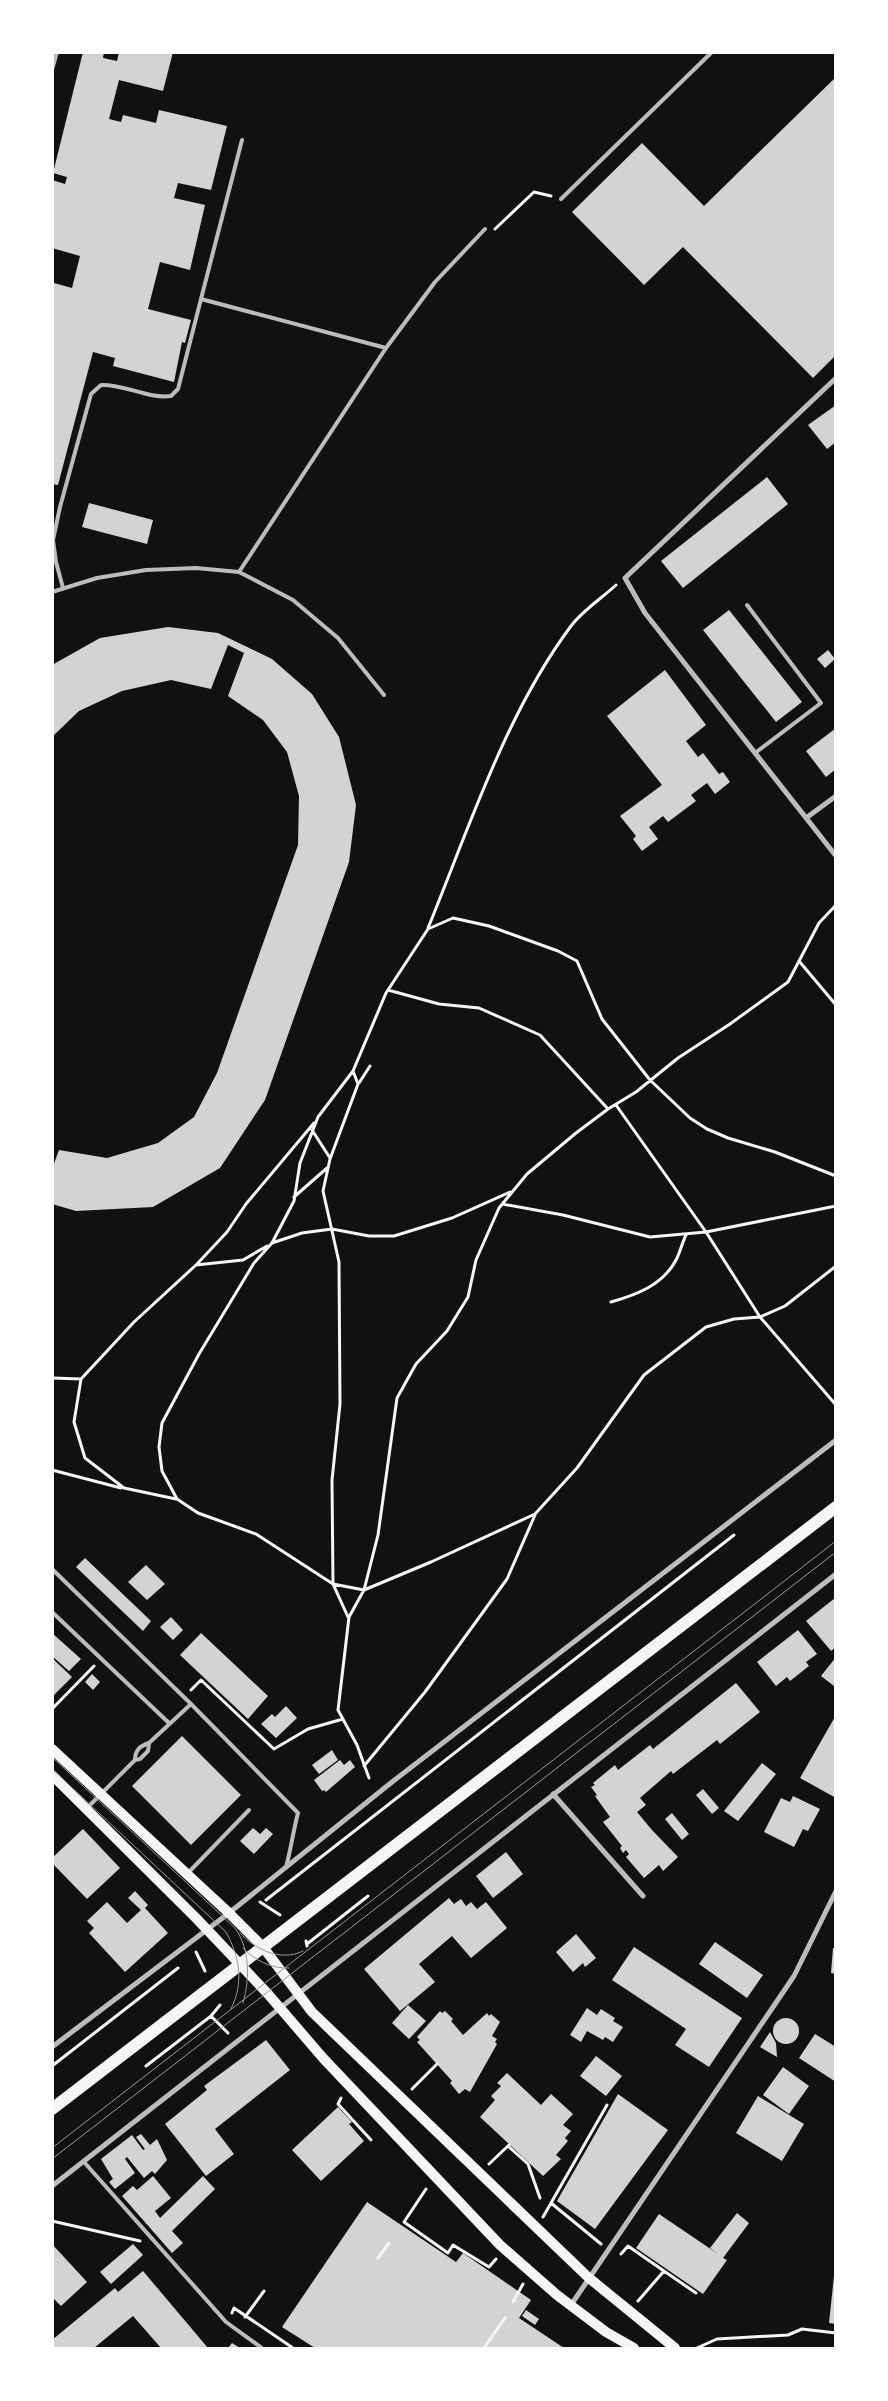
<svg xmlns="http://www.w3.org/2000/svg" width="888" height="2401" viewBox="0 0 888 2401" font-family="'Source Sans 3',sans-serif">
  <rect width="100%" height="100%" fill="#111"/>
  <path fill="#d3d3d3" d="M83,52H104L103,58L117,61L119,52H173L163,91L119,80L109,119L121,122L123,115L156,123L159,110L227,126L211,190L178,183L174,198L205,205L190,270L160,262L148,309L191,320L185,343L182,342L174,382L113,366L115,358L93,352L58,485L52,484V287L54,283L72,288L80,256L52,248V180L65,184L67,177L53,173Z
    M836,77V355L813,378L683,247L644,285L572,212L642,143L704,206Z
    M836,405V442L827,449L808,425Z
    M767,477L788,504L683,588L661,561Z
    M89,503L153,520L147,544L82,527Z
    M729,610L802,702L776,722L703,630Z
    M168,627L218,633L272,659L312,694L339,737L356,805L349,862L265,1100L220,1168L153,1207L76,1211L52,1204V1169L59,1150L107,1158L158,1143L194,1117L217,1073L298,845L299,796L287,752L263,720L228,696L244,653L228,645L211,689L171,680L122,691L79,711L52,737V665L100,638Z
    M828,650L835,659L825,668L817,659Z
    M665,670L706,725L686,741L698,757L703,753L719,774L723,772L730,782L715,794L707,783L691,795L696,801L668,822L663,816L649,827L658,839L642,851L633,839L636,836L620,816L662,785L607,716Z
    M836,728V769L826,777L806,751Z
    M85,1558L151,1621L143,1631L76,1567Z
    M146,1565L165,1584L147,1600L128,1582Z
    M835,1598L836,1647L831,1651L806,1621Z
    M171,1617L183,1630L173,1640L160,1627Z
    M798,1630L817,1654L806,1662L809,1666L790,1681L787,1677L776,1686L757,1662Z
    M52,1633L81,1659L69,1671L52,1656Z
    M201,1633L268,1696L248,1719L180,1655Z
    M836,1657V1683L834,1686L821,1676Z
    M52,1658L72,1677L52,1697Z
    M92,1674L100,1682L93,1690L85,1682Z
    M736,1683L760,1712L720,1744L717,1740L673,1774L671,1771L640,1798L646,1805L637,1812L652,1830L678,1857L663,1871L659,1865L644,1878L626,1857L629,1854L626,1850L623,1853L620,1848L622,1846L603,1822L610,1817L595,1796L597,1795L591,1787L595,1785L593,1783L615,1765L618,1770L650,1745L653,1749Z
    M286,1706L297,1718L276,1738L261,1724L272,1714L275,1717Z
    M836,1715V1798L800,1778Z
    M182,1736L241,1795L191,1845L132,1786Z
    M332,1750L338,1760L319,1774L312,1765Z
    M340,1760L344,1765L350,1760L355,1767L326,1792L324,1790L322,1791L314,1780Z
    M762,1763L776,1774L738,1821L724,1811Z
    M703,1789L719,1808L712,1814L696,1795Z
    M793,1796L820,1809L808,1831L803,1829L794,1847L764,1832L781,1798L790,1802Z
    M672,1813L689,1834L682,1840L665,1819Z
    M253,1828L260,1834L266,1828L273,1834L254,1854L240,1841Z
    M83,1829L120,1868L87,1899L52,1863V1858Z
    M506,1852L523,1874L493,1898L476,1876Z
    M135,1891L148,1905L145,1908L168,1933L125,1972L89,1933L94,1928L87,1921L107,1902L127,1923L141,1910L128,1898Z
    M449,1898L454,1904L461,1899L466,1906L471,1902L477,1909L486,1902L507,1928L471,1958L452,1936L419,1964L435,1982L400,2011L364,1969Z
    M576,1934L596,1958L585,1967L583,1963L573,1972L556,1952Z
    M715,1942L763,1975L747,1998L699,1964Z
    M634,1947L742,2018L709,2067L675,2045L686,2029L612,1980Z
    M833,1948H836V1974L831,1973Z
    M408,2005L426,2021L409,2039L392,2023Z
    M587,2008L597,2015L601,2009L615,2018L613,2021L623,2027L613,2042L605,2037L603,2040L587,2031L581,2042L570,2035Z
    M440,2011L442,2013L445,2011L453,2019L451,2021L463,2035L487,2013L489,2016L491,2014L500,2022L492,2036L497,2039L495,2042L497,2044L470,2092L465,2089L459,2094L450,2083L452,2081L417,2042L420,2040L417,2037Z
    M773 2031a13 13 0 1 1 26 0a13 13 0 1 1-26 0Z
    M770,2032L776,2043L777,2057L760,2047Z
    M815,2034L836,2047V2082L799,2058Z
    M266,2040L290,2070L215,2129L234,2154L206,2176L165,2124L207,2090L204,2086Z
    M596,2056L622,2076L606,2096L580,2076Z
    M783,2067L809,2086L789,2114L763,2095Z
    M507,2073L541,2105L551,2094L573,2114L563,2125L571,2131L565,2138L568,2141L556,2155L561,2159L543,2176L480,2117L495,2100L491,2096L501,2086L497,2083Z
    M618,2094L668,2130L595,2229L557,2201Z
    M758,2096L804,2124L782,2161L736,2133Z
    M338,2107L352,2122L349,2124L364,2141L321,2181L292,2150Z
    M141,2134L150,2145L157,2139L167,2160L155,2174L152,2171L144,2178L127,2157L125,2159L135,2173L115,2189L109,2182L118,2175L113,2179L101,2159L132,2135L143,2150L145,2149L136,2137Z
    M153,2176L171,2198L155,2211L160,2218L203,2176L215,2189L172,2231L183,2243L172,2253L122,2196L133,2186L137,2190Z
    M367,2202L456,2262L463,2253L531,2300L519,2318L564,2348H315L282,2327Z
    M737,2213L749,2223L723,2258L727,2260L703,2294L636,2248L659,2214L718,2254L710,2248Z
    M52,2244L87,2282L61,2306L54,2299L52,2301Z
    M133,2244L143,2255L111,2284L100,2272Z
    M143,2271L208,2348H161L133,2316L94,2348H54L52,2340L115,2288L118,2292Z
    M834,2276H836V2324L829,2323Z
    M526,2310L539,2319L535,2325L522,2316Z
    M232,2343L240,2348H228Z"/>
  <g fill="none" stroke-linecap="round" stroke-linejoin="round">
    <path stroke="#f5f5f5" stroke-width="3" d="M495,229L534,192L551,196
      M428,928C469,828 506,713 571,626C582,611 602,598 616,585
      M799,961L836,1005
      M388,990L439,1004L479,1008L540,1035L608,1109
      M359,1083L370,1066
      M616,1105L706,1232L836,1206
      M312,1130L330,1158
      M510,1192L452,1218L394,1236H369L332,1229L302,1233L272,1243L254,1263L199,1354L162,1423L159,1447L162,1471L177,1499L198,1513L256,1534L333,1584L364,1590L431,1562L535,1514L577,1468L644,1375L706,1327L734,1319L760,1317L785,1306L836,1266
      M294,1197L327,1168
      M502,1204L563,1215L650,1237L706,1232L760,1317L836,1405
      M272,1243L294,1201L300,1163L318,1117L353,1071L386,993L428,929L453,918L489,926L558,951L577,961L602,1019L650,1080L690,1118L707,1129L728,1138L775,1152L836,1176
      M197,1264L227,1232L246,1204L314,1123
      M611,1302C636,1295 663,1285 676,1260C680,1253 682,1243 686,1235
      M52,1378L81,1379
      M52,1470L121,1488
      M176,1499L124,1488L85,1458L74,1422L81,1379L134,1322L196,1265L243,1260L267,1246
      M348,1617L333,1584L332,1480L340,1404L339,1262L323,1191L330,1159L358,1084L353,1071
      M191,1690L201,1680L274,1749L308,1729L343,1719
      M52,1709L94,1666
      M364,1766L425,1692L507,1579L535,1515
      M369,1778L357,1745L338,1710L349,1617L364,1590L378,1535L397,1398L416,1364L447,1331L468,1297L476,1260L499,1208L527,1174L576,1133L608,1109L636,1092L678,1058L730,1024L788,982L819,923L836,905
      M266,1900L734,1535
      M260,1902L280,1915
      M306,1941L307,1946
      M307,1944L368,1896
      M196,1952L205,1971
      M220,2005L211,2016L228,2033
      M52,2066L178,1968
      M146,2066L211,2016
      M412,2089L437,2064
      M341,2098L338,2104L371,2140
      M508,2146L528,2164L540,2198
      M489,2164L509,2145
      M426,2189L404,2222L448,2253L453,2245L489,2267L496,2259
      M551,2203L601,2244
      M543,2217L607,2105
      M52,2221L140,2241
      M621,2254L628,2246L664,2271
      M378,2258L389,2243
      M638,2301L664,2271L696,2293
      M513,2302L523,2284
      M232,2313L234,2308L293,2348
      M245,2317L264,2291
      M484,2348L505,2318
      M697,2348L717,2339L788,2335L802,2329L836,2333"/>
    <path stroke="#bcbcbc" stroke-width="4" d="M52,70L57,52
      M242,140L201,299L386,348
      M561,199L712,52
      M239,572L386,348L435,282L485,229
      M63,588L56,562L53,540L60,507L91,394L101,385C125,384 147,399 171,396L178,389L201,299
      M52,592L97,578L146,570L196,568L239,572L293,600L338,638L384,695
      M747,605L821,703L755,753
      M52,1569L191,1704L298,1813C293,1832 291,1849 286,1867
      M52,1612L169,1723
      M135,1760C135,1750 140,1746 149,1743
      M87,1808L135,1760L140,1759L148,1751L149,1743L191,1704
      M187,1874L249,1810
      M84,2162L226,2322L262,2348"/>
    <path stroke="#bcbcbc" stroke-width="5" d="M836,378L625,578L645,613L836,856
      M806,818L836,796
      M553,1794L643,1896
      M52,2047L229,1913L392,1782L836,1440
      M52,2186L836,1574
      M571,2305L794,1976L836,1891"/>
    <path stroke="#f5f5f5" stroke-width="10" d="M52,1749L229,1913L263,1947L312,2012L589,2278L675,2348
      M52,1775L196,1918L268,1994L323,2058L500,2245L557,2295L606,2332L634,2348"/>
    <path stroke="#f5f5f5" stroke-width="12" d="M52,2109L836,1507"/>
    <path stroke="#9a9a9a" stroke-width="1" d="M52,1757L235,1928C250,1949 250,1978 243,2003
      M52,1769L226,1932C240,1958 244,1982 231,2009
      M240,1933C256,1950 281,1962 303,1951
      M243,1948C254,1960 272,1969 289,1968
      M52,2148L836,1541
      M52,2159L836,1552"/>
  </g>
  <rect width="888" height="2401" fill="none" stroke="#ffffff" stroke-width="108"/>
</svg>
